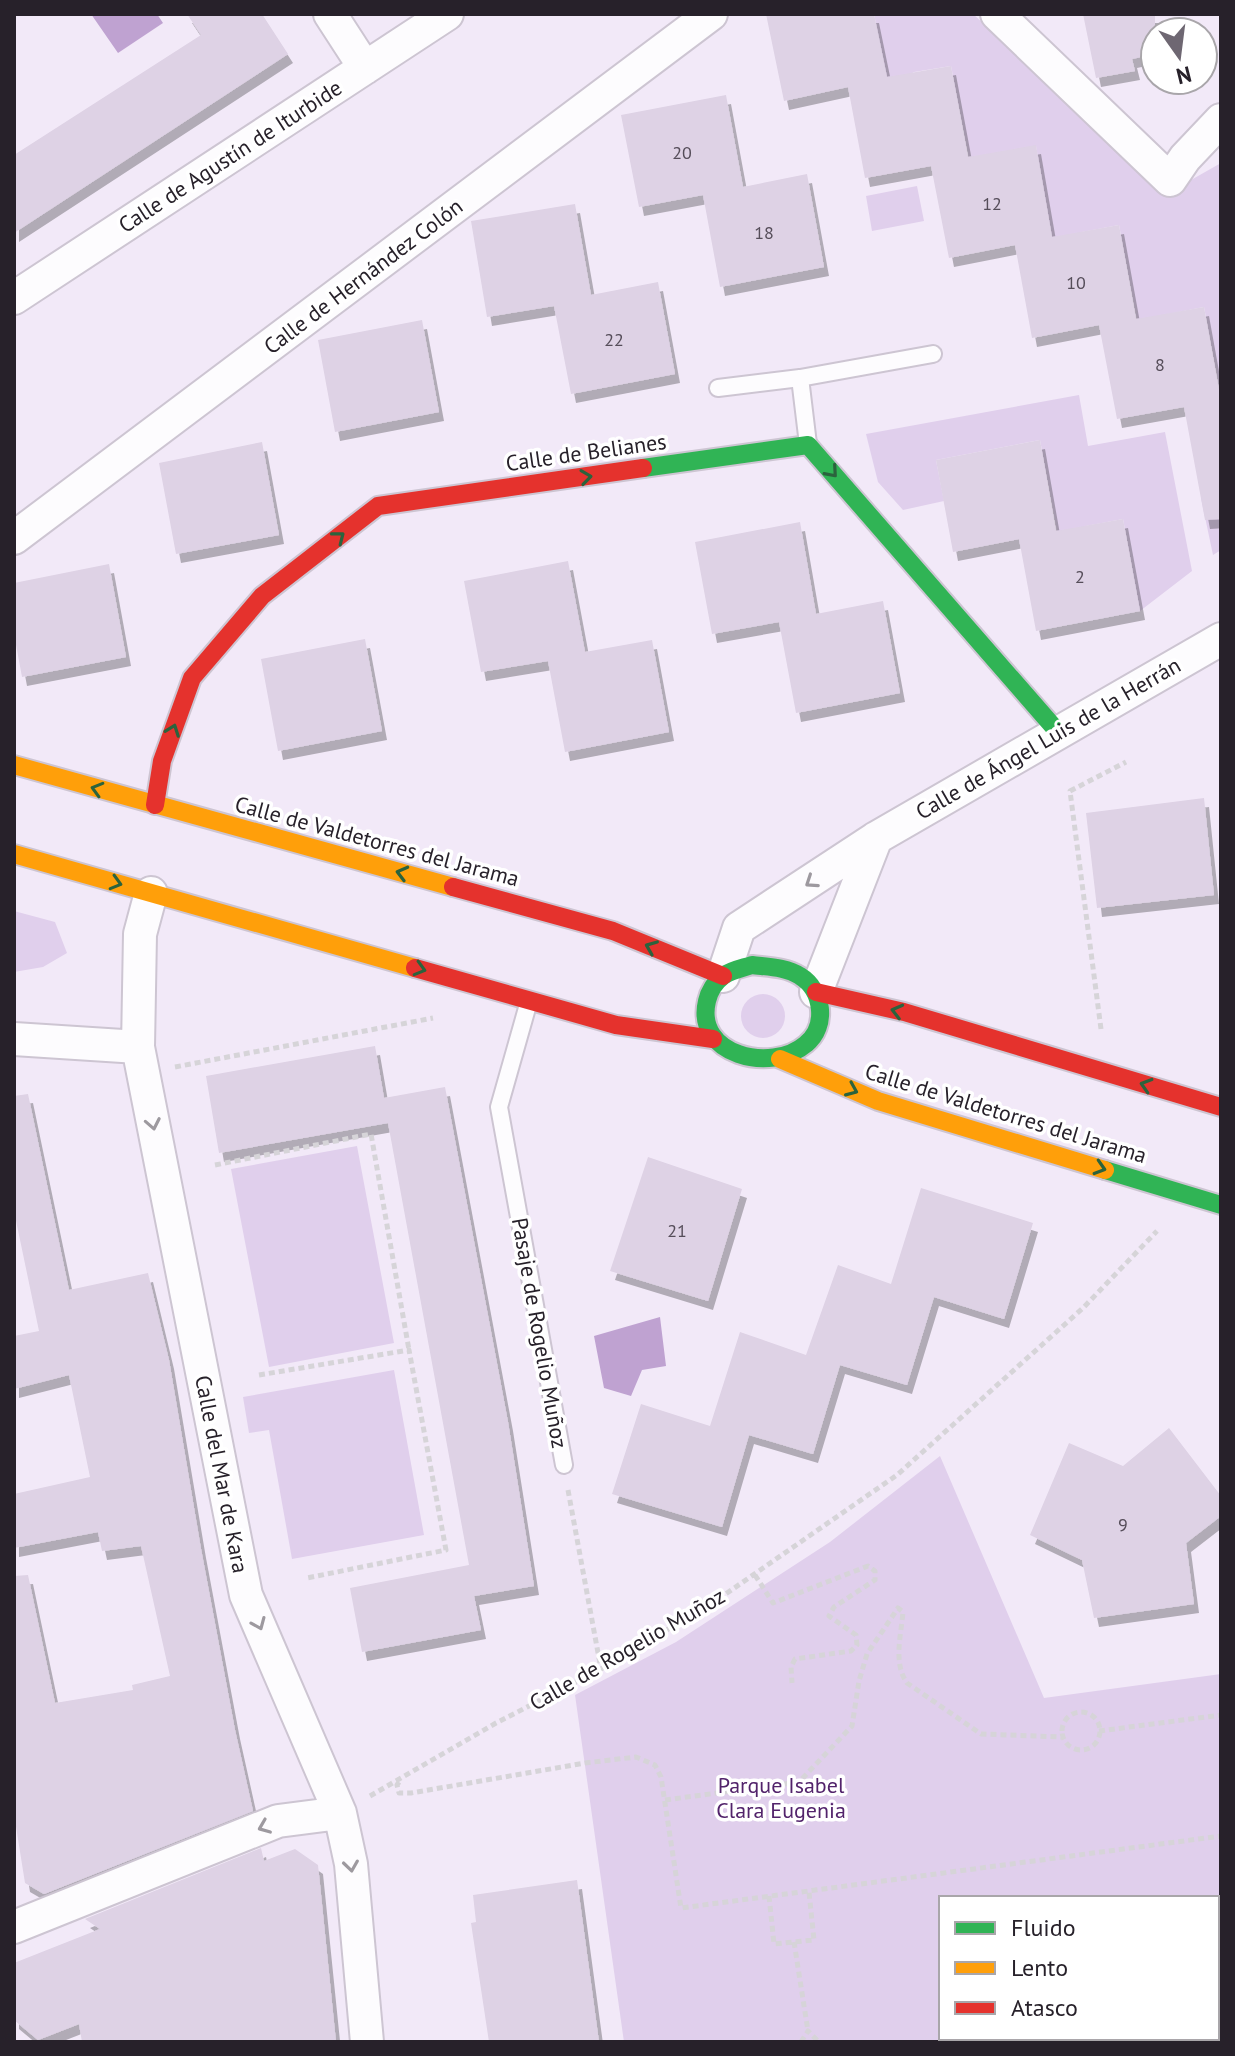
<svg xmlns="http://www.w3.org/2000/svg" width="1235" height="2056" viewBox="0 0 1235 2056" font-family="'PT Sans',sans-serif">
  <defs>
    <filter id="shadow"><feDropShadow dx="5" dy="9" stdDeviation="0" flood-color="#0004"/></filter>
  </defs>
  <rect width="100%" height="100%" fill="#f2e9f8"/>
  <path fill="#e0cfec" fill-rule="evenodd" d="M874,14H973L1168,193L1221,163V396L1204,307L1137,320L1119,225L1082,232L1054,248L1036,146L971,169L951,66L914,72L889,88Z
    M917,186L924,221L872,231L866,196Z
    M1079,395L1088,446L1165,432L1192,571L1140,611L1123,519L1086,526L1059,542L1040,440L936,460L944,501L903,510L878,482L866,434Z
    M1221,494V550L1213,555L1201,498Z
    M14,911L55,922L67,953L43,967L14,972Z
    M741 1016a22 22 0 1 1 44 0a22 22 0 1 1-44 0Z
    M357,1146L394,1343L269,1367L231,1169Z
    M394,1370L424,1535L292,1559L269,1430L249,1433L243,1397Z
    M940,1456L1044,1698L1221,1674V2040L624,2042L575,1695L676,1642L830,1542ZM941,1898H1217V2038H941Z"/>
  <path fill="#bfa2d1" d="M91,14H157L163,23L118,53Z
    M660,1317L666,1366L642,1370L631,1396L604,1388L594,1336Z"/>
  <path fill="#ded2e5" filter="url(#shadow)" d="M187,14H262L288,54L14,233V155L201,35Z
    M766,14H874L887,77L951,66L968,157L1036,145L1052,237L1119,225L1136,319L1204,307L1221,401V519L1205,520L1184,407L1117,419L1099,325L1032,338L1015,245L949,258L931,166L865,178L848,87L784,101Z
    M1083,14H1155V54L1132,59L1135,71L1096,78Z
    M726,95L743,187L807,174L824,267L720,287L703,195L639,207L621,115Z
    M575,204L591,295L658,282L675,374L571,394L554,306L487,317L471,221Z
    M422,320L439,412L335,432L318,340Z
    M1040,440L1056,531L1123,519L1140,611L1036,631L1019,539L953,552L936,460Z
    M262,442L279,535L176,554L159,463Z
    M800,522L816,614L883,601L900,693L796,713L779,622L712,634L695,542Z
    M568,561L585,652L652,640L669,732L565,752L548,661L481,672L464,581Z
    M109,564L126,657L22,677L14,634V583Z
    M365,639L382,731L278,751L261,659Z
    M1204,798L1214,895L1097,908L1086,813Z
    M375,1046L384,1098L445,1087L508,1422L534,1586L474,1596L481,1630L362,1652L350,1588L469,1565L388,1123L219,1153L206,1076Z
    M28,1094L69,1290L148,1273L169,1360L201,1549L235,1730L253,1811L44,1894L25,1883L14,1814V1576L28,1575L55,1703L133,1690L132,1685L170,1676L141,1546L102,1551L98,1532L14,1548V1494L90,1477L69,1375L14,1389V1336L39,1331L14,1211V1096Z
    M648,1157L742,1189L708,1301L610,1271Z
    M921,1188L1033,1223L1004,1319L934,1297L907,1385L840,1365L813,1454L749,1435L722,1527L612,1494L641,1404L710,1426L740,1332L806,1355L838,1265L891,1284Z
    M1169,1428L1221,1496V1516L1186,1543L1194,1604L1094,1618L1082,1560L1030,1535L1069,1443L1123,1466Z
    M261,1848L264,1861L295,1849L318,1865L336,2042H82L79,2024L38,2040L14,2020V1963L100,1929L85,1919Z
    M577,1880L599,2042H489L471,1923L476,1922L473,1895Z"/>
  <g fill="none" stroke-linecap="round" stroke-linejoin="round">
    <defs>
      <path id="lane" d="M800,378L808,444
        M718,388L800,378L933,354
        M529,1001L499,1107L564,1465"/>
      <path id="street" d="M330,14L365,68
        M997,14L1170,180L1185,158L1221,120
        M14,298L447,14
        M14,538L711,14
        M151,893L140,934L138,1047L246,1595L340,1813L351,1864L367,2042
        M723,976L739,928L876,838L1221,639
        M816,992L876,838
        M14,1039L138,1047
        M14,1927L278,1821L340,1813"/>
      <path id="fast" d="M643,468L808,445L1058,732
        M752,965C768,967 786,967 800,976C823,990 828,1026 806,1044C771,1074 694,1055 707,1001C709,992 715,982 723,976C731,970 743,968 752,965Z
        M1105,1170L1221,1205"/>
      <path id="slow" d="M14,765L453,887
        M14,854L415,968
        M780,1059L878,1101L1105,1170"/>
      <path id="jam" d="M155,805L162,761L192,678L262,596L378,506L643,468
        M453,887L613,931L723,976
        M415,968L616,1025L713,1039
        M816,992L904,1012L1221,1107"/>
    </defs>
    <use href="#lane" stroke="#cdc5d2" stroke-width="20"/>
    <use href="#street" stroke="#cdc5d2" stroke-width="36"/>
    <use href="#fast" stroke="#cdc5d2" stroke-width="22"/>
    <use href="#slow" stroke="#cdc5d2" stroke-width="22"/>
    <use href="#jam" stroke="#cdc5d2" stroke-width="22"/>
    <path stroke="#d6d4d8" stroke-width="5" stroke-dasharray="6 4" stroke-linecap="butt" d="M1101,1029L1070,791L1126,762
      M175,1067L433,1018
      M215,1165L371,1134L409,1350
      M259,1375L409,1350L446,1550L307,1578
      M568,1490L601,1669
      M755,1575L773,1603L868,1566L875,1571V1580L834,1607L829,1616L856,1635L857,1645L851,1651L795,1659L791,1667L792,1683
      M1062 1731a19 19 0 1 1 38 0a19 19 0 1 1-38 0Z
      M1099,1731L1221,1715
      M399,1782L397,1785L399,1793H411L585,1763L636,1757L655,1765L661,1777L681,1908L1221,1836
      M370,1796L496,1723L601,1669L717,1600L897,1475L1083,1308L1157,1231
      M665,1800L799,1782L852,1726L859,1681L867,1654L898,1608L903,1612C901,1636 893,1663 907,1683L981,1734L1063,1737
      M769,1896L774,1944L814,1940L809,1892
      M794,1942L808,2031
      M1217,2019L1221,2018
      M801,2042L808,2031L819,2042
      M1055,2042L1083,2038"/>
    <use href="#lane" stroke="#fdfcfe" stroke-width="16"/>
    <use href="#street" stroke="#fdfcfe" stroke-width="32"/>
    <use href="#fast" stroke="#30b455" stroke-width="18"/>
    <use href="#slow" stroke="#ff9f0a" stroke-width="18"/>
    <use href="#jam" stroke="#e5322d" stroke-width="18"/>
  </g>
  <defs><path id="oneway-chevron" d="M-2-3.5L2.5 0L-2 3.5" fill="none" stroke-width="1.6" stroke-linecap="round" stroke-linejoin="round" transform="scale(2)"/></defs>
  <g stroke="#2b633d">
    <use href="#oneway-chevron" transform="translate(832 472) rotate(49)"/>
    <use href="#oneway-chevron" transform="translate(586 477) rotate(-8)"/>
    <use href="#oneway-chevron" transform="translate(339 537) rotate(-38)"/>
    <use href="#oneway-chevron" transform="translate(173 730) rotate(-70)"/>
    <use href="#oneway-chevron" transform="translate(97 789) rotate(-164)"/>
    <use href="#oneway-chevron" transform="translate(402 873) rotate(-165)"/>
    <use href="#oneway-chevron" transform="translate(116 883) rotate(16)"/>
    <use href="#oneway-chevron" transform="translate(651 947) rotate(-158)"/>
    <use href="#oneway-chevron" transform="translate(420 969) rotate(16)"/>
    <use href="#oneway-chevron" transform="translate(897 1011) rotate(-166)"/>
    <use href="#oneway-chevron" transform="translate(1146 1085) rotate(-163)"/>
    <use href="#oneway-chevron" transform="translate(852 1090) rotate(23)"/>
    <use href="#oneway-chevron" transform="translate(1100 1168) rotate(17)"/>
  </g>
  <g stroke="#9d999f">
    <use href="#oneway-chevron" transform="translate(811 882) rotate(146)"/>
    <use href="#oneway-chevron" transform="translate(153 1124) rotate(79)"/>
    <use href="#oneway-chevron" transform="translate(259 1624) rotate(67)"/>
    <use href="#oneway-chevron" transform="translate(264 1827) rotate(158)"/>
    <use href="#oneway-chevron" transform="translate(351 1866) rotate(82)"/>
  </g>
  <g text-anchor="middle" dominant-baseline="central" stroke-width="7" stroke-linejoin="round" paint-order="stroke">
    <g font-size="18" fill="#554d59">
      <text x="682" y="152">20</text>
      <text x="992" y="203">12</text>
      <text x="764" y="232">18</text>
      <text x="1076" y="282">10</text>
      <text x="614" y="339">22</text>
      <text x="1160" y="364">8</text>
      <text x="1080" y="576">2</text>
      <text x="677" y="1230">21</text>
      <text x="1123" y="1524">9</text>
    </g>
    <g font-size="22" fill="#27212a" stroke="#fff">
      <text transform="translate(230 156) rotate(-33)">Calle de Agustín de Iturbide</text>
      <text transform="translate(363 276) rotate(-37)">Calle de Hernández Colón</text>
      <text transform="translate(586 452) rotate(-8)">Calle de Belianes</text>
      <text transform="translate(1048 738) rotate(-30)">Calle de Ángel Luis de la Herrán</text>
      <text transform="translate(377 841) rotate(15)">Calle de Valdetorres del Jarama</text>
      <text transform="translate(1006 1113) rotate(17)">Calle de Valdetorres del Jarama</text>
      <text transform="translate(540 1333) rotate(80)">Pasaje de Rogelio Muñoz</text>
      <text transform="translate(222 1474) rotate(79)">Calle del Mar de Kara</text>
      <text transform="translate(627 1649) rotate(-30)">Calle de Rogelio Muñoz</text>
    </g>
    <g font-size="22" fill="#52236b" stroke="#fff">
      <text x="781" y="1785">Parque Isabel<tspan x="781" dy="25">Clara Eugenia</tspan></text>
    </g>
  </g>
  <rect width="1235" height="2056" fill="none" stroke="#27212a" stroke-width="32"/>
  <rect x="939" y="1896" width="280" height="144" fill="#ffffff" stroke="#a9a6aa" stroke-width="2"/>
  <rect x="955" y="1922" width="40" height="12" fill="#30b455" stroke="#a9a6aa" stroke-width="2"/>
  <text x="1011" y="1936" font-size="24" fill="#27212a">Fluido</text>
  <rect x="955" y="1962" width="40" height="12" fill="#ff9f0a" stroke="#a9a6aa" stroke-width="2"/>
  <text x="1011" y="1976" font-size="24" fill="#27212a">Lento</text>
  <rect x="955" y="2002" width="40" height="12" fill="#e5322d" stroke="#a9a6aa" stroke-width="2"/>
  <text x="1011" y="2016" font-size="24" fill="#27212a">Atasco</text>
  <g transform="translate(1179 56) rotate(166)"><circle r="38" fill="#ffffff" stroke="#a9a6aa" stroke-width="2"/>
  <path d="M0-6L14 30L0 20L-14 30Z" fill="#6e6772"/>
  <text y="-12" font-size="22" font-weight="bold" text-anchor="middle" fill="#27212a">N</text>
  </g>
</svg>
